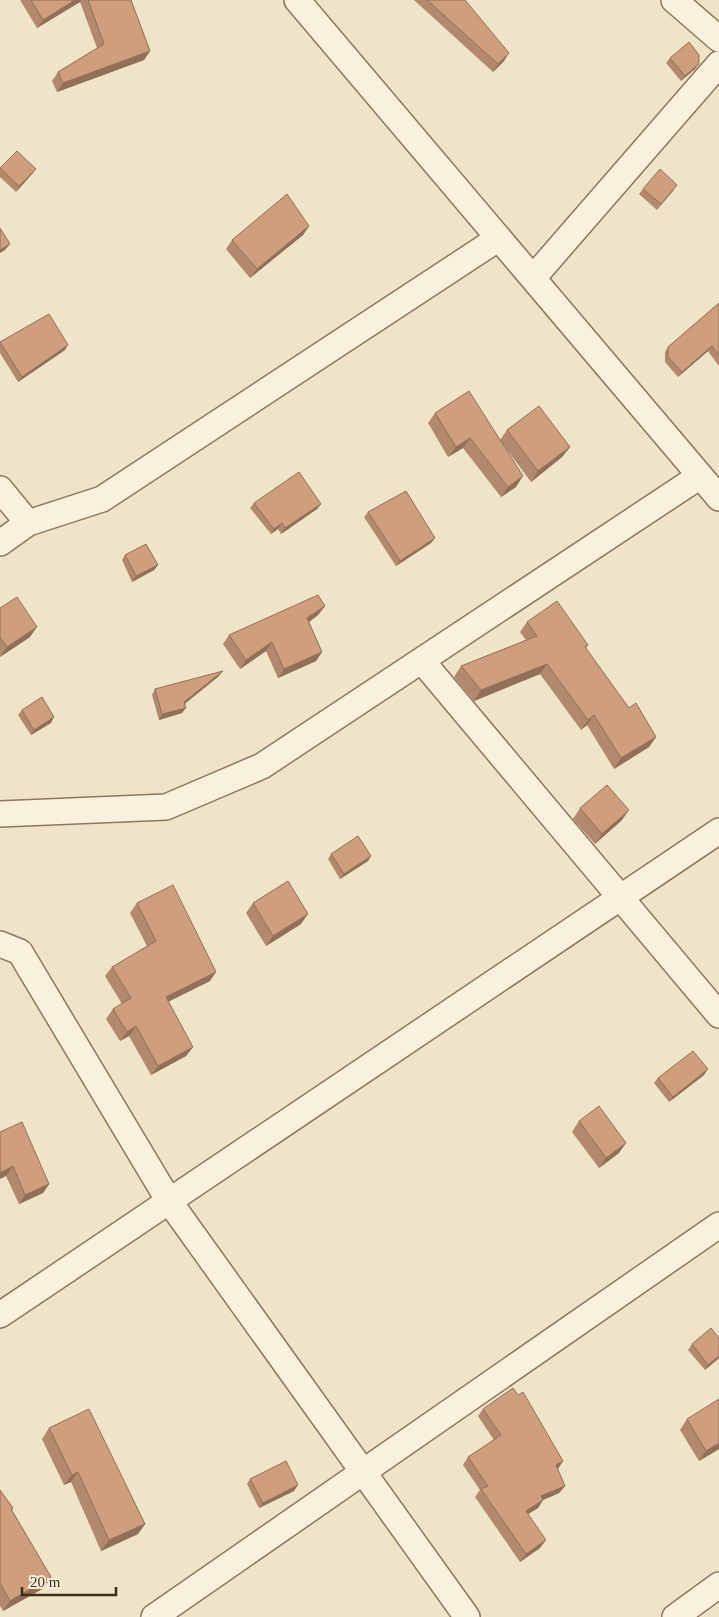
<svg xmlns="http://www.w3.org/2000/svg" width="719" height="1617" viewBox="0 0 719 1617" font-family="'Times New Roman',serif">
  <rect width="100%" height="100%" fill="#f0e4c8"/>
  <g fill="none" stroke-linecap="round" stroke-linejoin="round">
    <defs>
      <path id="minor" d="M297,0L719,498
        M674,0L719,39
        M533,278L719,64
        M0,489L28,523
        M0,543L28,523L102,499L499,238
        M422,661L719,1015
        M0,814L166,807L262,766L700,476
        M0,944L20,952L169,1201L467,1617
        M0,1315L719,831
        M154,1617L719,1225
        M675,1617L719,1585"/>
    </defs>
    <use href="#minor" stroke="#8d765c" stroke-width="28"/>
    <use href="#minor" stroke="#faf1dc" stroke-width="25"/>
  </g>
  <path fill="#b2896c" d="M20,0H131L150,51L144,60L57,92L52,81L58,72L97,48L80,2L37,28Z
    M414,0H465L504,61L493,72Z
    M670,58L699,64L695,69L681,81L666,63Z
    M0,168L36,169L32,174L16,192L0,177Z
    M643,189L674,190L657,210L639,194Z
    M309,226L303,235L250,278L226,249L232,240Z
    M719,303V366L708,351L678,377L665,362V352L668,347Z
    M0,342L65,350L18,382L0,353Z
    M435,413L500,440L507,430L570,447L562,457L531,482L504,446L516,487L501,497L463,448L448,457L428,423Z
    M254,503L321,504L317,509L281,534L278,529L271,534L250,508Z
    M368,512L431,543L396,566L364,517Z
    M125,555L158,565L154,570L132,582L122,560Z
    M325,606L318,615L309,622L322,652L316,661L278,678L266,651L240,669L223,644L229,635Z
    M0,608L30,637L0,657Z
    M527,622L588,645L586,648L629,708L656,737L649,747L614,769L587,725L581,730L540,674L474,701L454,677L461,666L526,640L520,632Z
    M219,676L185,704L182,713L159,720L152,695L155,689Z
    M22,710L51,723L31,735L18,715Z
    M580,808L622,820L595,844L573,819Z
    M331,854L368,861L340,879L328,859Z
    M137,903L210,981L168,1002L193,1047L186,1056L151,1075L129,1036L120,1041L106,1019L113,1009L122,1004L105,976L112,967L147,946L130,913Z
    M253,903L301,924L266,946L246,913Z
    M704,1075L669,1102L654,1083L658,1078Z
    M579,1121L619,1153L599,1168L572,1132Z
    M0,1132L49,1184L43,1193L19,1204L6,1176Z
    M719,1338V1358L705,1370L688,1350L692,1344Z
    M483,1409L558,1469H557L565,1486L559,1493L543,1500L538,1508L528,1514L540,1548L520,1562L475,1497L480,1490L463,1465L468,1457L494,1440L478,1416Z
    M687,1419L719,1449L699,1461L680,1430Z
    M49,1428L145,1524L138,1534L101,1551L71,1482L64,1485L42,1439Z
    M250,1479L294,1491L259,1508L247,1484Z
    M0,1490L13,1508L12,1510L51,1577L44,1588L3,1611L0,1606Z"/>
  <path fill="#916f58" d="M75,0H81L80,2L37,28L43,20Z
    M150,51L144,60L57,92L63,83Z
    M509,53L504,61L493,72L498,64Z
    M699,64L695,69L681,81L685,76Z
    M36,169L32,174L16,192L19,186Z
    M309,226L303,235L250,278L257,269Z
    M10,244L5,250L0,253V250Z
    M68,345L65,350L18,382L22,377Z
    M712,346L708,351L678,377L682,372Z
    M470,438L463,448L448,457L456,447Z
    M570,447L562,457L531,482L538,471Z
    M523,476L516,487L501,497L508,487Z
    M321,504L317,509L281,534L285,528Z
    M282,523L278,529L271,534L274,529Z
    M435,538L431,543L396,566L400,561Z
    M158,565L154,570L132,582L136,576Z
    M325,606L318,615L301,628L307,618Z
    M37,627L30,637L0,657L7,647Z
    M272,642L266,651L240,669L246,660Z
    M322,652L316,661L278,678L284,669Z
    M547,664L540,674L474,701L481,690Z
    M223,671L219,676L180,707L184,702Z
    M186,708L182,713L159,720L162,714Z
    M594,715L587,725L581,730L588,720Z
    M54,717L51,723L31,735L34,730Z
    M656,737L649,747L614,769L621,758Z
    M629,810L622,820L595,844L602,834Z
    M371,856L368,861L340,879L344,874Z
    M308,914L301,924L266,946L273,936Z
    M216,972L210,981L159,1006L166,997Z
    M136,1026L129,1036L120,1041L127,1032Z
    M193,1047L186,1056L151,1075L158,1066Z
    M708,1069L704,1075L669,1102L673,1097Z
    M626,1143L619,1153L599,1168L606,1158Z
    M13,1166L6,1176L0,1179V1173Z
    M49,1184L43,1193L19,1204L25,1195Z
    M719,1356V1358L705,1370L708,1365Z
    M719,1443V1449L699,1461L706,1451Z
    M563,1461L558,1469L550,1473L556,1465Z
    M78,1472L71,1482L64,1485L72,1475Z
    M298,1485L294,1491L259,1508L263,1503Z
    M565,1486L559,1493L543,1500L538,1508L520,1519L526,1511L541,1496Z
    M145,1524L138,1534L101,1551L109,1540Z
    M546,1540L540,1548L520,1562L526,1554Z
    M51,1577L44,1588L3,1611L10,1601Z"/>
  <path fill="#cf9f7d" stroke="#916f58" d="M31,0H75L43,20Z
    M88,0H131L150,51L63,83L58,72L104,44Z
    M427,0H465L509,53L498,64Z
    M689,42L699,55V64L685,76L670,58Z
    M17,151L36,169L19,186L0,168Z
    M660,169L677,185L661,204L643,189Z
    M287,194L309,226L257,269L232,240Z
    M0,228L10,244L0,250Z
    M719,303V356L712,346L682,372L668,357V347Z
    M49,314L68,345L22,377L0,342Z
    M469,391L523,476L508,487L470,438L456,447L435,413Z
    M539,406L570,447L538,471L507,430Z
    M299,472L321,504L285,528L282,523L274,529L254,503Z
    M406,491L435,538L400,561L368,512Z
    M146,544L158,565L136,576L125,555Z
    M318,595L325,606L307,618L322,652L284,669L272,642L246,660L229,635Z
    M17,597L37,627L7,647L0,637V608Z
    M557,601L588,645L585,647L629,708L636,703L656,737L621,758L594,715L588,720L547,664L481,690L461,666L537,636L527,622Z
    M223,671L184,702L186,708L162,714L155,689Z
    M42,697L54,717L34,730L22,710Z
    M607,785L629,810L602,834L580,808Z
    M358,836L371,856L344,874L331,854Z
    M288,881L308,914L273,936L253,903Z
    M173,885L216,972L166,997L193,1047L158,1066L136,1026L127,1032L113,1009L131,998L112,967L156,941L137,903Z
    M693,1051L708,1069L673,1097L658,1078Z
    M599,1106L626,1143L606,1158L579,1121Z
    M22,1122L49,1184L25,1195L13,1166L0,1173V1132Z
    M711,1328L719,1338V1356L708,1365L692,1344Z
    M513,1388L518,1395L523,1392L563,1461L556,1465L565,1486L541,1496L543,1500L526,1511L546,1540L526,1554L481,1489L488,1486L468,1457L501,1435L483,1409Z
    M719,1399V1443L706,1451L687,1419Z
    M89,1409L145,1524L109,1540L78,1472L72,1475L49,1428Z
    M286,1461L298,1485L263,1503L250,1479Z
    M0,1490L13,1508L11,1509L51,1577L10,1601L0,1583Z"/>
  <path d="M22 1587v8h94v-8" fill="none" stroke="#3d2e20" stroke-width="2.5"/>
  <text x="30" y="1587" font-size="15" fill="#3d2e20" stroke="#f7eed8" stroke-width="4" paint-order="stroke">20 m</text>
</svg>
